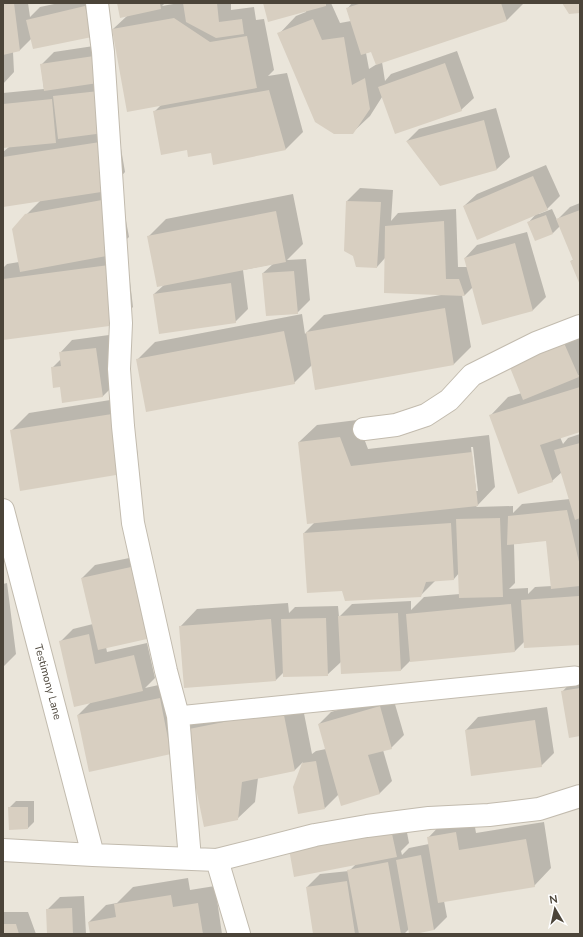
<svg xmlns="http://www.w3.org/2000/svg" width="583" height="937" viewBox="0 0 583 937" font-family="'Nunito Sans',sans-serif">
  <rect width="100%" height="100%" fill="#f6f3ec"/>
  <path fill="#eae5da" d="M3,3H580V934H3Z"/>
  <path fill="#0003" fill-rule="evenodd" d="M3,3H28L30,17L40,7L59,3H100L104,23L31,39L20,50L13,52L14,72L3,84Z
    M118,3H165L162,6L179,3H231V10L254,7L256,20L264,19L274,70L268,76L287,73L303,132L286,149L211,151L187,149L154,112L161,105L113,29L127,16Z
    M264,3H331L340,23L351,21L347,9L352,3H524L507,20L382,62L385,81L391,74L457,51L474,98L461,110L382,97L370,116L352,133L279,34L296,16L306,12V11ZM372,51L377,64L369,69L366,53Z
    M107,44L117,125L125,172L114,184L119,183L129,237L116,249L126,248L133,307L116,324L3,339V268L7,264L19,262L26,215L41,200L3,202V152L9,147H3V93L44,89L41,65L54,52Z
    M496,108L510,157L497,169L440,185L407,141L419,129Z
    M546,165L560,196L547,209L538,213L539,214L552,209L557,220L570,207L580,203V283L571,261L574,259L560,226L553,233L528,223L537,213L464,206L477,194Z
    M360,188L393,190L391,221L398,213L456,209L458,267H467L465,258L477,245L527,232L546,297L533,310L483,324L473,287L465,295H462L471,347L454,364L312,365L294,383L137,360L155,342L302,314L305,334L324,315L441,295L385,258L377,267L345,250L347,201Z
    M293,194L303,244L287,260L306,259L310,300L297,313L263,273L273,264L243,270L248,309L235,322L154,294L164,285L149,236L166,219Z
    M580,330V374L578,376H580V430L560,437L563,444L568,438L580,434V644L525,647V641L515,651L410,661L401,670L341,662L327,675L284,672L276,680L180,627L197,609L288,603L289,613L295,607L338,606L339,617L352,604L411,601V610L424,597L460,594L459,573L454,579L436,580L420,596L342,590L304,533L314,523L299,442L317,425L357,420L368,449L489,435L495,487L476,507L513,506V513L522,504L570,499L562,472L552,481L491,415L508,397L522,393L510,366ZM471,447H473L478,491H476ZM547,540L552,586L535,587L528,594V588L509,589L515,583L514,544Z
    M109,335L115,384L102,397L61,386L52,368L61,359L60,353L72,340Z
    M129,397L138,456L121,474L11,431L29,413Z
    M144,555L159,625L146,638L106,647L107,652L147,643L155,678L145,688L177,681L187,729L203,713L300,693L312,754L316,751L326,749L319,724L331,712L392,694L404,735L391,748L383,750L392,781L379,794H339L325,808L294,787L303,762L295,770L258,778L255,802L237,819L187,737L171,753L78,715L91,702L61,641L73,629L93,624L82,578L95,565Z
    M7,583L16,654L3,667V584Z
    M580,678V735L562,692L574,679Z
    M547,707L554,753L541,766L466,730L478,717Z
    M16,801H34V822L28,828L9,808Z
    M473,815L476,833L544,822L551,868L534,886L444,901L447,917L434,930L409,929L404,934H314L307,887L320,874L349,871L404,817L409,843L401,851L402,855L409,848L429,844L428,838L445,820Z
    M188,878L190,890L215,886L222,934H91L89,922L106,905L117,903L133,887Z
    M84,896L86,934H48L47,910L60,897Z
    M3,912H28L36,934H3Z"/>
  <path fill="#d8cfc1" d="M3,3H14L20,51L3,55Z
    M117,3H160L161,9L120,18Z
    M183,3H217L219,22L242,19L244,34L216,38L186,22Z
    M263,3H326V6L268,22Z
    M362,3H501L507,21L376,65L371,52L361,55L346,8Z
    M562,3H580V13L569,14Z
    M85,6L92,37L33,49L26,20Z
    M174,18L210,42L247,36L257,88L127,112L112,29Z
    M313,19L322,40L344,37L352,85L365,78L370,109L353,134H334L315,122L277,33Z
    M94,56L98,83L44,91L40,64Z
    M445,63L462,111L395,134L378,87Z
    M269,90L286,150L213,165L211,153L188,157L187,150L161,155L153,111Z
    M99,91L104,133L58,139L53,96Z
    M52,99L56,143L3,148V104Z
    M484,120L497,170L440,186L406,141Z
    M100,142L108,191L3,207V157Z
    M533,176L548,210L477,240L463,206Z
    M102,200L112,255L20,272L12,229L25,214Z
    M346,201L381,202L377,268L356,267L353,256L344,251Z
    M580,210V285L570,261L573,260L556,219Z
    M276,211L286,262L157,287L147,236Z
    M546,215L553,234L535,241L527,222Z
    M444,221L446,279H459L465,296L384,293L385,226Z
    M515,243L533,311L482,325L464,258Z
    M109,265L117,325L3,340V279Z
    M294,271L298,314L266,316L262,273Z
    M231,283L236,323L159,334L153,294Z
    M445,308L454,365L315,390L306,332Z
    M284,331L295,384L146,412L136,359Z
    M564,343L579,377L523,400L509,365Z
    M96,348L103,397L62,403L60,387L53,388L51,367L61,366L59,352Z
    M580,387V432L540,445L553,482L518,494L489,415Z
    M112,414L122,474L20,491L10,430Z
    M340,437L351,466L472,452L478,506L307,524L298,442Z
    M580,443V518L575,520L554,450Z
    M567,510L580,566V586L551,589L546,541L507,545L508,516Z
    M500,518L503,597L459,598L456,519Z
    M451,523L454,580L426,582L421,597L345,601L342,591L307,593L303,533Z
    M131,567L147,639L98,650L81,578Z
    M579,596L580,645L524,648L521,600Z
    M511,604L515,652L410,662L406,614Z
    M398,613L401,671L341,674L338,616Z
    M326,618L328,676L283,677L281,619Z
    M271,619L276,681L184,688L179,626Z
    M89,634L95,664L134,655L143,691L74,707L59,641Z
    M580,688V736L569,738L561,691Z
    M160,698L171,754L89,772L77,715Z
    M380,706L392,749L368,755L380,794L341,806L318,724Z
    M283,710L295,771L242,782L238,820L204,827L184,730Z
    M535,720L542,767L471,776L465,730Z
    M316,761L325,809L298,814L293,787L302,763Z
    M8,807H28V829L9,830Z
    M391,829L397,857L294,877L289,849Z
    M456,832L459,850L526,839L535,887L438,903L427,837Z
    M421,855L434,930L415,934H409L396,860Z
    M388,862L401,934H359L347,870Z
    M347,881L355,934H313L306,887Z
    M171,895L173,907L198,903L203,934H90L88,922L116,917L114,904Z
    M72,908L73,934H47L46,909Z
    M3,924H16L19,934H3Z"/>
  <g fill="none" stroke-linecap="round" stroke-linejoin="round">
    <defs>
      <path id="service" d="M178,716L575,676"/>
      <path id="minor" d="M97,3L103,52L121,323L119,369L123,426L133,523L166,671L178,716L190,859
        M364,429L396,425L426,415L449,400L472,375L536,343L580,326
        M3,510L93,855
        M3,850L93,855L217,860L315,835L367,826L429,818L489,815L539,809L580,796
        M217,860L239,934"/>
    </defs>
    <use href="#service" stroke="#c2bbae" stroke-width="21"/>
    <use href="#minor" stroke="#c2bbae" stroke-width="24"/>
    <use href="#service" stroke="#fff" stroke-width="19"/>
    <use href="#minor" stroke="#fff" stroke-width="22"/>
  </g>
  <g text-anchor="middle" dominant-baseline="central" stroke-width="3" stroke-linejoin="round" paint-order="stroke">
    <g font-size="11" fill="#4b4439" stroke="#fff">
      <text transform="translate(48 682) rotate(75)">Testimony Lane</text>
    </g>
  </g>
  <rect width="583" height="937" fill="none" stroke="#4b4439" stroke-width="8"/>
  <g transform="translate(555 909) rotate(351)" stroke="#ffffff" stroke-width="3" paint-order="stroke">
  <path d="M0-3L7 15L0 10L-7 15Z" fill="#4b4439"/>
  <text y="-6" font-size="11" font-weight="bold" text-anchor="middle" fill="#4b4439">N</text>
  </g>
</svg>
